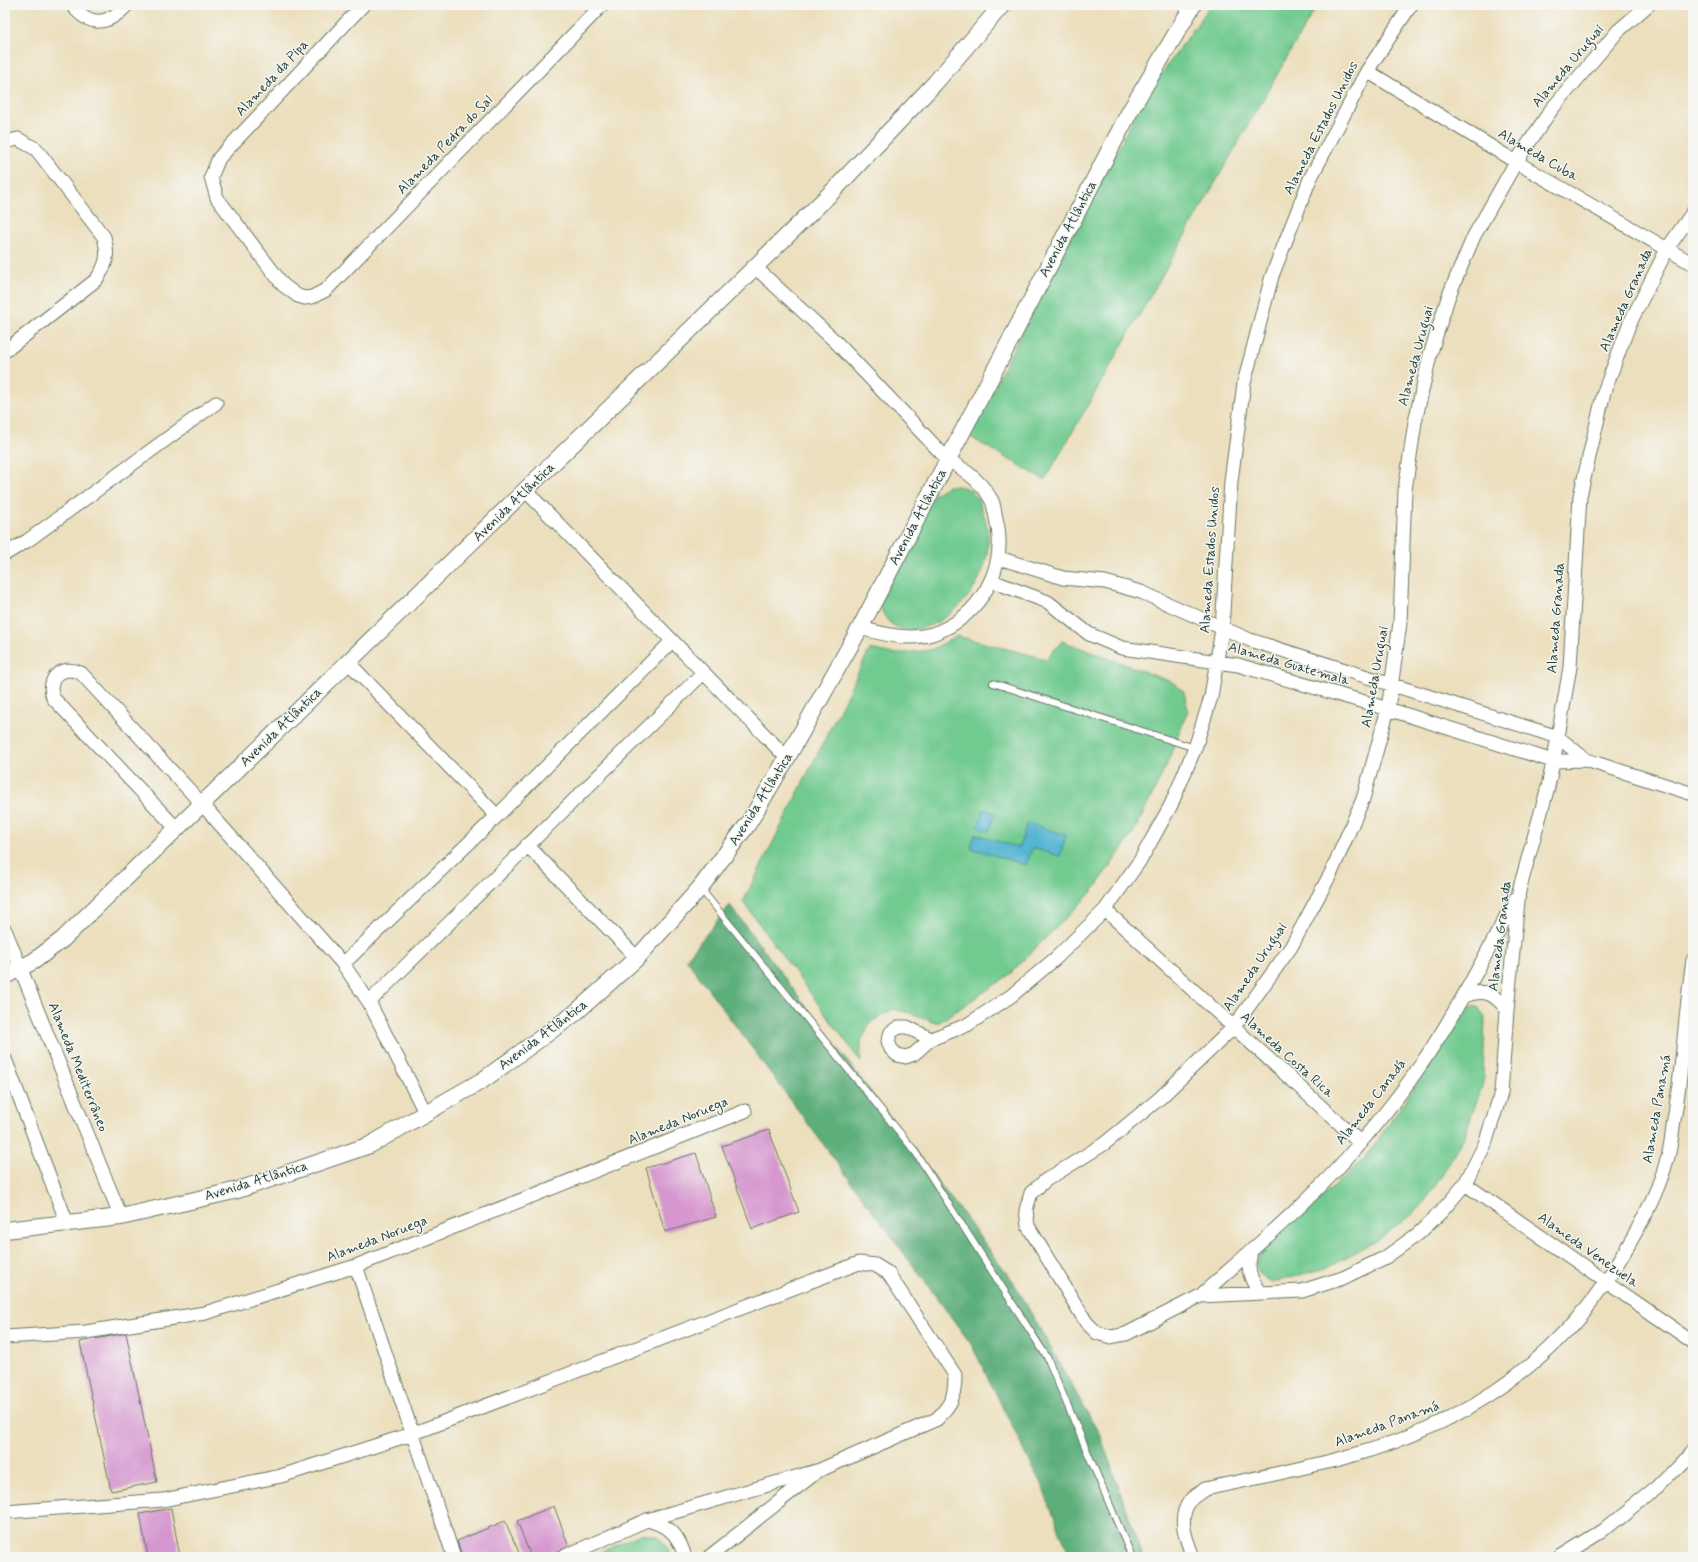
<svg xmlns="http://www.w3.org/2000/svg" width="1698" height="1562" viewBox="0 0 1698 1562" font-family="Mynerve,sans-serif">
  <rect width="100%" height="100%" fill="#f6f6f2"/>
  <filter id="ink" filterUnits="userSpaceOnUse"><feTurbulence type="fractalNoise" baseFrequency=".025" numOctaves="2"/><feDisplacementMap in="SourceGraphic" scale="8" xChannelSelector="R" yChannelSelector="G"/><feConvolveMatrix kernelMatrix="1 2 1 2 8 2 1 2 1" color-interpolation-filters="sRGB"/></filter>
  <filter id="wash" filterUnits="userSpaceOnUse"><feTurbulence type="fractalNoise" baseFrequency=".012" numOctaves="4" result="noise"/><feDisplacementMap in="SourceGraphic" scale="16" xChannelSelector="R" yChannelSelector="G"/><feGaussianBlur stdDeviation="0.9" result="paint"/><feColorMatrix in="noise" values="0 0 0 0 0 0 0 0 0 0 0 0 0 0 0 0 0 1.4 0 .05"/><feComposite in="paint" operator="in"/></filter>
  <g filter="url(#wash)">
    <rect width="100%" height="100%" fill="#ecdfbd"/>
    <path fill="#71ca90" stroke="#488462" d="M1211,5H1317L1045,480L968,436L1144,98Z
      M948,486C970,485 976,492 983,512C1014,602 891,669 880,603L934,494Z
      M957,636L1046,659L1062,641L1172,682L1184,692L1188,710L1165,769L1134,832L1092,892L1009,975L940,1022H932L914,1014L893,1009L871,1022L861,1041V1062L743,902L870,649L894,654L931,650Z
      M1467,1006L1478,1007L1485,1017L1483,1083L1465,1135L1440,1179L1418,1209L1378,1240L1326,1268L1271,1283L1259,1273L1256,1264L1261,1251L1366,1157L1434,1059L1456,1010Z
      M643,1533L659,1537L669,1550L668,1557H590Z"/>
    <path fill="#5cae7a" stroke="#3e7657" d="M730,905L1013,1281L1101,1437L1143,1557H1070L1042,1486L971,1344L686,959Z"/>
    <path fill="#54b5d3" stroke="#3a7984" d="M983,809L995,813L989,831L978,827Z
      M1027,823L1066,835L1060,856L1032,848L1026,865L971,848L975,834L1019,848Z"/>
    <g id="blocks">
      <path fill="#d696cf" d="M769,1130L799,1212L752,1229L722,1146Z
        M696,1153L716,1217L665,1232L646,1168Z
        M126,1333L157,1482L111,1491L80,1342Z
        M554,1506L569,1547L543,1557H531L517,1521Z
        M171,1508L180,1557H148L140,1514Z
        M505,1521L521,1557H463L457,1541Z"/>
    </g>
  </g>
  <g filter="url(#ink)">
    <use href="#blocks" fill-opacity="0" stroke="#677664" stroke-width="1"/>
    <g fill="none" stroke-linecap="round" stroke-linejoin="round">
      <defs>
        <path id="service" d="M993,683L1195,748
          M700,888L914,1150L1047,1357L1132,1557"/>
        <path id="minor" d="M72,5C90,28 108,25 127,5
          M363,5L219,158L211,177L217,198L283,285L298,296L305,298L312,297L326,290L602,5
          M1648,5L1618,31L1551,110L1516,162L1474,236L1449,295L1430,355L1415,422L1405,490L1400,623L1388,709L1363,799L1331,873L1291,947L1233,1028L1160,1098L1104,1144L1046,1180L1031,1193L1026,1210L1028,1226L1086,1322L1097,1333L1111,1337L1126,1334L1200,1296L1302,1291L1343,1278L1386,1257L1418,1234L1442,1211L1465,1184L1485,1144L1501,1093L1507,1010L1519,891L1548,787L1558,737L1570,667L1580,496L1604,392L1629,325L1667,249L1693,212
          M1367,71L1516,162L1693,264
          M5,142L18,139L36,149L104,237C109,255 107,265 96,280L5,351
          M755,267L836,342L948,460C966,470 982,482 992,501C994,506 995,513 996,518C1009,567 980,618 932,634C908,641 883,634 860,628
          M525,490L787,758
          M5,554L27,541L216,403
          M999,558L1063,578L1105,582L1141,592L1250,640L1558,737L1586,760
          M992,581L1048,602L1089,634L1122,648L1238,665L1388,709L1553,761L1586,760L1693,794
          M348,662L497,816
          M177,829L53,698C46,678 62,664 81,673L202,804L343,964L369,1002L426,1114
          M527,845L637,958
          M1105,910L1361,1143
          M5,930L121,1217
          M343,964L497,816L672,641
          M1464,996C1484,989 1494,992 1507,1010
          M369,1002L703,673
          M931,1039L907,1027H899L891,1032L888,1041L891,1049L897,1055L906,1057L914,1054L931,1039L967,1025L1011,996L1056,958L1105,910L1141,859L1171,805L1195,748L1211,697L1222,629L1231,481L1244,383L1272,276L1310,179L1367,71L1411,5
          M5,1059L67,1223
          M1465,1184L1693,1342
          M1251,1251C1247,1271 1249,1277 1260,1293
          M356,1266L454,1557
          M1200,1296C1255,1247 1313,1199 1360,1143C1384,1115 1408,1085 1428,1054C1461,1004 1488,950 1516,898
          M5,1337L86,1332L205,1313L356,1266L745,1111
          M5,1512L163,1500L281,1476L412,1434L859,1263L875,1265L888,1273L955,1375C955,1397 952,1403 937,1419L820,1470L647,1520L563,1557
          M648,1520C671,1527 678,1534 685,1557
          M709,1557L814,1474
          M1193,1557C1186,1539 1177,1518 1190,1501C1193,1496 1200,1493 1205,1489C1251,1479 1297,1470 1343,1458C1456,1428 1551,1369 1614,1269C1635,1235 1656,1199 1667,1160C1671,1148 1672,1133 1674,1120C1683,1067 1685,1013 1693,960
          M1561,1557L1603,1531L1658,1486L1693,1450"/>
        <path id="tertiary" d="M5,976L34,961L63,939L755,267L834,190L935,83L1002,5
          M5,1230L121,1217L238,1190L370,1145L483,1080L574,1014L637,958L700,888L748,824L787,758L860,628L1130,111L1193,5"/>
      </defs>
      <use href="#service" stroke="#677664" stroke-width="8"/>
      <use href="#minor" stroke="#677664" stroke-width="15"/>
      <use href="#tertiary" stroke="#677664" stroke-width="18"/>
      <use href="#service" stroke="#fff" stroke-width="6"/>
      <use href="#minor" stroke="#fff" stroke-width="13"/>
      <use href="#tertiary" stroke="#fff" stroke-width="16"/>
    </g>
  </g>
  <g text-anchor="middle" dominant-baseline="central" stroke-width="3" stroke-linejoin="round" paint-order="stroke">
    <g font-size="14" fill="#1f3d34" stroke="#f6f6f2">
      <text transform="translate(1568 66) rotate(-50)">Alameda Uruguai</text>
      <text transform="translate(272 78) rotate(-47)">Alameda da Pipa</text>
      <text transform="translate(1321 128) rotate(-63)">Alameda Estados Unidos</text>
      <text transform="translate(445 145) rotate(-46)">Alameda Pedra do Sal</text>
      <text transform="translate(1538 155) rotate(30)">Alameda Cuba</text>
      <text transform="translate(1068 229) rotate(-62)">Avenida Atlântica</text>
      <text transform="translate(1626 300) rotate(-66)">Alameda Granada</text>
      <text transform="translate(1416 356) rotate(-75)">Alameda Uruguai</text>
      <text transform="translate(514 502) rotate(-44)">Avenida Atlântica</text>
      <text transform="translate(918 517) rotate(-62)">Avenida Atlântica</text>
      <text transform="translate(1210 560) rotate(-86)">Alameda Estados Unidos</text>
      <text transform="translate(1556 618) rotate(-86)">Alameda Granada</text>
      <text transform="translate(1289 664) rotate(16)">Alameda Guatemala</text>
      <text transform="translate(1375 677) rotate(-80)">Alameda Uruguai</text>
      <text transform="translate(281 727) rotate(-44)">Avenida Atlântica</text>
      <text transform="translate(761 799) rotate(-58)">Avenida Atlântica</text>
      <text transform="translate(1500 936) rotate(-83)">Alameda Granada</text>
      <text transform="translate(1255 967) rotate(-56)">Alameda Uruguai</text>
      <text transform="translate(543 1035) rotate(-37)">Avenida Atlântica</text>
      <text transform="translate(1287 1055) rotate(42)">Alameda Costa Rica</text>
      <text transform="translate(78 1067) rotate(68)">Alameda Mediterrâneo</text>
      <text transform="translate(1371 1102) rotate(-52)">Alameda Canadá</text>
      <text transform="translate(1657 1109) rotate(-80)">Alameda Panamá</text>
      <text transform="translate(678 1121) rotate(-22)">Alameda Noruega</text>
      <text transform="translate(256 1181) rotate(-17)">Avenida Atlântica</text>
      <text transform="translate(377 1239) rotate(-21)">Alameda Noruega</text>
      <text transform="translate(1588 1250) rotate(35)">Alameda Venezuela</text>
      <text transform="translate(1387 1424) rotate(-20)">Alameda Panamá</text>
    </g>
  </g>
  <rect width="1698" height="1562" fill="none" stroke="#f6f6f2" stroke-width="20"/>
</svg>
